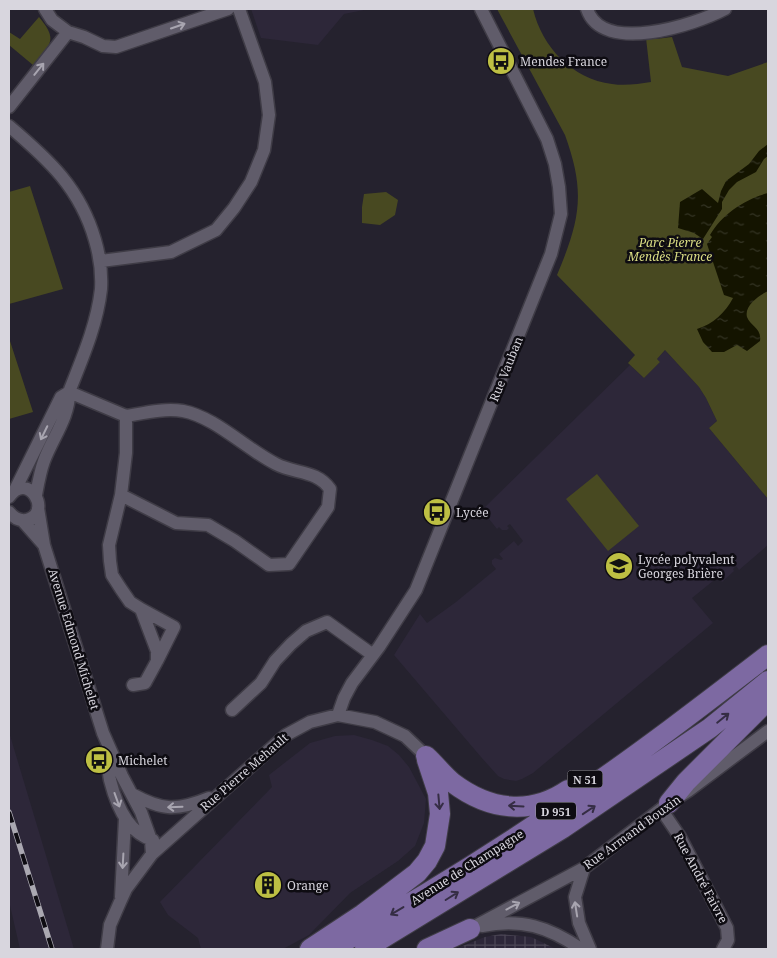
<svg xmlns="http://www.w3.org/2000/svg" width="777" height="958" viewBox="0 0 777 958" font-family="'Noto Serif',serif">
  <defs>
    <pattern id="industrial-grid" width="8" height="8" patternUnits="userSpaceOnUse" patternTransform="scale(1.25)"><rect width="8" height="8" fill="#2d2739"/><path d="M0 4h8M4 0v8" fill="none" stroke="#4b4655"/></pattern>
    <pattern id="water-ripples" width="26" height="14" patternUnits="userSpaceOnUse" patternTransform="scale(1.25)"><rect width="26" height="14" fill="#141400"/><path d="M2 4q2-2 4 0t4 0M15 11q2-2 4 0t4 0" fill="none" stroke="#353525"/></pattern>
  </defs>
  <rect width="100%" height="100%" fill="#25222e"/>
  <path fill="#2d2739" d="M251,9H369L344,14L318,45L261,38Z
    M665,350L699,387L706,398L717,421L709,428L768,499V545L739,570L736,566L733,569L734,571L722,582L718,577L692,598L713,623L533,773L522,779L516,781L504,779L498,776L481,757L394,655L420,614L427,623L456,602L496,569L492,564V560L495,558L501,560L503,559L499,554L514,541L518,546L523,541L510,524L507,526L509,528L507,530H502L499,527L497,529L482,510L630,365L644,378L660,362L657,359Z
    M9,732L74,949H20L9,901Z
    M354,735L372,740L388,746L399,755L409,767L426,799L424,823L415,846L398,861L350,893L309,935L283,949H201L198,938L168,915L160,902L272,787L269,775L310,743L335,736Z"/>
  <path fill="url(#industrial-grid)" d="M501,934L531,937L556,949H455L485,937Z"/>
  <path fill="#484921" d="M497,9H533C542,47 572,79 612,84C625,86 638,84 651,82L646,38L656,39L672,37L682,67L728,76L768,62V499L709,428L717,421L706,398L699,387L665,350L657,359L660,362L644,378L628,363L635,355L557,275C580,220 586,193 565,135Z
    M39,17C59,41 50,44 33,65L9,45V32L20,39Z
    M30,186L63,289L9,304V192Z
    M386,192L398,200L395,215L380,225L362,223V207L364,194Z
    M9,338L33,412L9,419Z
    M597,474L639,526L608,551L566,499Z"/>
  <path fill="url(#water-ripples)" d="M768,144V156L764,159L756,172L737,182L729,190L722,202V209L703,239L694,233L678,228L680,202L702,189L718,203L721,191L726,181L749,164L759,151Z
    M768,193V291C760,295 744,305 747,317C750,326 762,328 760,341L747,351L737,345L724,352H712L703,342L697,329C713,324 725,313 733,298L724,295L707,244L712,237L710,235C722,214 745,199 768,193Z"/>
  <g fill="none" stroke-linecap="round" stroke-linejoin="round">
    <defs>
      <path id="minor" d="M45,9L52,20L68,32
        M587,9C602,55 695,25 725,9
        M9,107L68,32L84,37L103,46L116,47L228,9
        M9,126C49,160 80,188 95,240C100,257 102,272 101,289C97,325 82,359 69,392C70,416 52,439 44,461C40,472 38,484 36,495
        M101,261L171,252L216,230L234,208L251,182L264,150L269,115L265,82L239,9
        M69,392L126,416V453L121,495L109,545L110,561L112,575L121,589L130,602L141,609L157,651V661L145,683L133,685
        M15,490L61,397L69,392
        M121,495L176,523L208,525L235,541L269,565L289,564L328,507L330,489C317,470 295,474 276,464C246,449 215,417 183,411C164,408 144,413 126,416
        M9,497C28,469 54,514 26,520C19,521 13,517 9,512
        M38,508L44,545L103,733L122,776L141,812L151,840L152,854
        M22,520L44,545
        M141,609L174,627L157,661
        M232,710L261,683L275,661L291,644L306,631L327,622L373,655
        M338,715L344,698L352,683L379,647L416,590L551,254L561,214L559,187L555,164L547,139L481,9
        M107,753C109,762 108,771 110,780C116,804 127,833 153,840
        M132,794C163,811 177,811 209,798
        M661,809L680,837L727,928L728,940L723,949
        M584,868L575,897L579,923L590,949
        M121,897L125,819
        M482,926C521,918 549,927 581,949
        M470,929L584,868L669,803L688,791L768,731
        M107,949L110,925L120,902L126,889L152,854L286,735L310,722L338,715L375,722L405,736L426,756"/>
      <path id="primary" d="M426,756C435,764 443,775 453,783C489,810 530,816 568,790
        M669,803L686,782L768,700
        M310,949L363,914L417,873L427,861L435,846L440,814L438,793L427,760
        M331,949C413,903 493,854 570,801C638,755 703,705 768,655
        M365,949L563,828L710,728L768,681
        M427,949L470,929"/>
    </defs>
    <use href="#minor" stroke="#3f3c46" stroke-width="15"/>
    <use href="#primary" stroke="#3f3c46" stroke-width="22"/>
    <use href="#minor" stroke="#605c6a" stroke-width="12"/>
    <use href="#primary" stroke="#7d69a2" stroke-width="20"/>
    <defs>
      <path id="rail" d="M9,812L52,949"/>
    </defs>
    <use href="#rail" stroke="#aaa8b1" stroke-width="5.5"/>
    <use href="#rail" stroke="#0e0c12" stroke-width="4" stroke-dasharray="11" stroke-linecap="butt"/>
  </g>
  <defs><path id="oneway-shaft" d="M-6 0H5M1.5-3L5.5 0L1.5 3" fill="none" stroke-width="1.6" stroke-linecap="round" stroke-linejoin="round" transform="scale(1.25)"/></defs>
  <g stroke="#a8a5b0">
    <use href="#oneway-shaft" transform="translate(178 26) rotate(-19)"/>
    <use href="#oneway-shaft" transform="translate(39 69) rotate(-51)"/>
    <use href="#oneway-shaft" transform="translate(44 433) rotate(116)"/>
    <use href="#oneway-shaft" transform="translate(117 800) rotate(70)"/>
    <use href="#oneway-shaft" transform="translate(175 807) rotate(178)"/>
    <use href="#oneway-shaft" transform="translate(123 861) rotate(93)"/>
    <use href="#oneway-shaft" transform="translate(513 906) rotate(-28)"/>
    <use href="#oneway-shaft" transform="translate(576 909) rotate(-99)"/>
  </g>
  <g stroke="#352d44">
    <use href="#oneway-shaft" transform="translate(723 718) rotate(-39)"/>
    <use href="#oneway-shaft" transform="translate(439 802) rotate(85)"/>
    <use href="#oneway-shaft" transform="translate(516 806) rotate(-177)"/>
    <use href="#oneway-shaft" transform="translate(589 810) rotate(-34)"/>
    <use href="#oneway-shaft" transform="translate(452 896) rotate(-32)"/>
    <use href="#oneway-shaft" transform="translate(397 911) rotate(149)"/>
  </g>
  <defs>
    <symbol id="bus-disc" viewBox="-11 -11 22 22"><circle r="9.5" fill="#bdbf43" stroke="#0e0c12"/><path d="M-5-6H5V4H4V6H2V4H-2V6H-4V4H-5ZM-3.5-4V0h7V-4ZM-3.5 1.2v1.5H-2V1.2ZM2 1.2v1.5H3.5V1.2Z" fill="#111"/></symbol>
    <symbol id="school-disc" viewBox="-11 -11 22 22"><circle r="9.5" fill="#bdbf43" stroke="#0e0c12"/><path d="M0-5L7-2L0 1L-7-2ZM-4 1L0 2.5L4 1V4Q0 6-4 4Z" fill="#111"/></symbol>
    <symbol id="building-disc" viewBox="-11 -11 22 22"><circle r="9.5" fill="#bdbf43" stroke="#0e0c12"/><path d="M-4-6H4V6H1V3H-1V6H-4ZM-2.5-4.3h1.7v1.8h-1.7ZM.8-4.3h1.7v1.8H.8ZM-2.5-1h1.7V.8h-1.7ZM.8-1h1.7V.8H.8Z" fill="#111"/></symbol>
  </defs>
  <g fill-rule="evenodd">
    <use href="#bus-disc" x="485" y="45" width="32" height="32"/>
    <use href="#bus-disc" x="421" y="496" width="32" height="32"/>
    <use href="#school-disc" x="603" y="550" width="32" height="32"/>
    <use href="#bus-disc" x="83" y="744" width="32" height="32"/>
    <use href="#building-disc" x="252" y="869" width="32" height="32"/>
  </g>
  <g text-anchor="middle" dominant-baseline="central" stroke-width="5" stroke-linejoin="round" paint-order="stroke">
    <g fill="#0e0c12" stroke="#9b99a1" stroke-width="1">
      <rect x="567.5" y="770.5" width="35" height="17" rx="4"/>
      <rect x="536" y="802.5" width="40" height="17" rx="4"/>
    </g>
    <g font-size="11" font-weight="bold" fill="#d8d6de">
      <text x="585" y="779">N 51</text>
      <text x="556" y="811">D 951</text>
    </g>
    <g font-size="12" fill="#d8d6de" stroke="#0e0c12" text-anchor="start">
      <text x="520" y="61">Mendes France</text>
      <text x="456" y="512">Lycée</text>
      <text x="638" y="559">Lycée polyvalent<tspan x="638" dy="14">Georges Brière</tspan></text>
      <text x="118" y="760">Michelet</text>
      <text x="287" y="885">Orange</text>
    </g>
    <g font-size="12" font-style="italic" fill="#d9dc83" stroke="#0e0c12">
      <text x="670" y="242">Parc Pierre<tspan x="670" dy="14">Mendès France</tspan></text>
    </g>
    <g font-size="12" fill="#d8d6de" stroke="#0e0c12">
      <text transform="translate(506 369) rotate(-68)">Rue Vauban</text>
      <text transform="translate(74 639) rotate(73)">Avenue Edmond Michelet</text>
      <text transform="translate(244 772) rotate(-41)">Rue Pierre Mehault</text>
      <text transform="translate(632 832) rotate(-36)">Rue Armand Bouxin</text>
      <text transform="translate(467 867) rotate(-32)">Avenue de Champagne</text>
      <text transform="translate(701 878) rotate(62)">Rue André Faivre</text>
    </g>
  </g>
  <rect width="777" height="958" fill="none" stroke="#d8d6de" stroke-width="20"/>
</svg>
